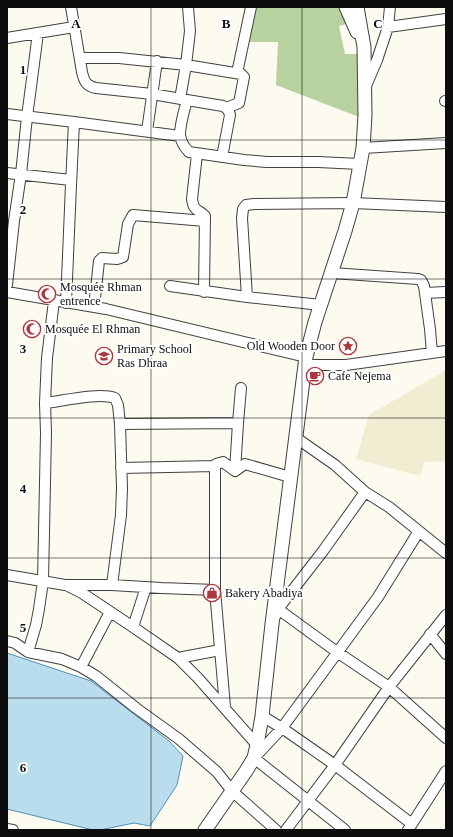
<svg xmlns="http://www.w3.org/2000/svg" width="453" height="837" viewBox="0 0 453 837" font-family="Georgia,serif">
  <rect width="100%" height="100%" fill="#fdfaf0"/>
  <path fill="#f0edd2" d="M446,370V461L424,462L420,476L356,459L369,415Z"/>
  <path fill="#b7d29e" d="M253,7H343L351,23L339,26L345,54H360L359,117L276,85L278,42H245Z"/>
  <path fill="#baddee" stroke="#4a93bc" d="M7,653L91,681L169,741L183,756L177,785L150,826L134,823L100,830H93L7,809Z"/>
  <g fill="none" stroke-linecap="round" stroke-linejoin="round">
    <defs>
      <path id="minor" d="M71,7L82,72C84,81 86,86 96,88L152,94L187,100C184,111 180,124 180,135C181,142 185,148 189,152L244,160L267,162H318L360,164
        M388,27L390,7
        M7,38L74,27
        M80,58H119L186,65L190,31L188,7
        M237,73L251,7
        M366,86L377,60L388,27L446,19
        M180,99L186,65L241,74L244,77L239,103L226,108
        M187,100L223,106C227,108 229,110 230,115L222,157
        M445,101H446
        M7,114L74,122L71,185L66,303
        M74,122L180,136
        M147,131L157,61
        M363,148L446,143
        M197,154L192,199C194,212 197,208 205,216L204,292
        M7,173L71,180
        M332,273L418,279L421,280L424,286L430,329L432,353
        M7,285L14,221L21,174L27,117L38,33
        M170,286L247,297L321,305
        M7,292L106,309L306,357
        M425,293L446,292
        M247,297L242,218L243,209L246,205L254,204L353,203L446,207
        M94,307L99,261L102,258L117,259L123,257L128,224L133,215L205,221
        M305,365H346L446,351
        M45,403C63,401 99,392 115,398L118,405L120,424L122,488L121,515L112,585
        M238,423L241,388
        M120,424L238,423L235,471
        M295,437L335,465L365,492L389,507L446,553
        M121,468L215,466
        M7,575L65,585H112L161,588L215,590V466L216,464L223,462L235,471L245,464L290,477
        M66,585L82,593L133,627L178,658L198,678L257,745
        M215,590L225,707
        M278,609L337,652L389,687L446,738
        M276,615L278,609L323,551L365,492
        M133,627L146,587
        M430,634L446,654
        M7,641L15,643L28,652L62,659L81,667L96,676L136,708L179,739L217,772L232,791L276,830
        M28,652L36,625L39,609L43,581L46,433L45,403L47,358L54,301
        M178,658L220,650
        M81,667L110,612
        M262,716L282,728L335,765L412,824
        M7,829L13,830
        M286,830L335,765L389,687L446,615
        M345,830L254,758L282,728L378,597L419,531
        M408,830L446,771"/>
      <path id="tertiary" d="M346,7L357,32
        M205,830L246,771L254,758L257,745L262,716L272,624L306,357L315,322L345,231L353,203L363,148L365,115L364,47L357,7"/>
    </defs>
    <use href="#minor" stroke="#404040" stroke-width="12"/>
    <use href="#tertiary" stroke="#404040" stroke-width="15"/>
    <use href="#minor" stroke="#fff" stroke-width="10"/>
    <use href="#tertiary" stroke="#fff" stroke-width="13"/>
  </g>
  <path fill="none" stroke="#0d0d0d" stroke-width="1" stroke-opacity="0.55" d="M151,7V830M302,7V830M7,140H446M7,279H446M7,418H446M7,558H446M7,698H446"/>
  <defs>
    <symbol id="mosque-ring" viewBox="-11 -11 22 22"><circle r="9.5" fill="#fff" stroke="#ac3740" stroke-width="1.5"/><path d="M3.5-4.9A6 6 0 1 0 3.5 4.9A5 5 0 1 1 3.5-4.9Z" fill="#ac3740"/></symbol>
    <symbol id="sight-ring" viewBox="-11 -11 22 22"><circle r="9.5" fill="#fff" stroke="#ac3740" stroke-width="1.5"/><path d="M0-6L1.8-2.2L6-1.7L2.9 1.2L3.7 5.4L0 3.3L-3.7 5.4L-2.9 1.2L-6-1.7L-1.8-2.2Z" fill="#ac3740"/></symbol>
    <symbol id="school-ring" viewBox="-11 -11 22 22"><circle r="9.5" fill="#fff" stroke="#ac3740" stroke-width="1.5"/><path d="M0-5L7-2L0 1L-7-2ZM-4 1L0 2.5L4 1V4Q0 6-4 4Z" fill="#ac3740"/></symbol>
    <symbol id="cafe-ring" viewBox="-11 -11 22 22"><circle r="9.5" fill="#fff" stroke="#ac3740" stroke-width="1.5"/><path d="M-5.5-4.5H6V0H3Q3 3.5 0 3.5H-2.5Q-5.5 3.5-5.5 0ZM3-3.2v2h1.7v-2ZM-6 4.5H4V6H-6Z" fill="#ac3740"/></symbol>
    <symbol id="shop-ring" viewBox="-11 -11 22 22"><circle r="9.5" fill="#fff" stroke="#ac3740" stroke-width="1.5"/><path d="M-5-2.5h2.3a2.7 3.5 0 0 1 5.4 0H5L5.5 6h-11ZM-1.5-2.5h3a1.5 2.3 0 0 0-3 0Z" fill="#ac3740"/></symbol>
  </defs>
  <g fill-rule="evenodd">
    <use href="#mosque-ring" x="37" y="284" width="20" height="20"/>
    <use href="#mosque-ring" x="22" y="319" width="20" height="20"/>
    <use href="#sight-ring" x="338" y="336" width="20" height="20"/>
    <use href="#school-ring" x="94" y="346" width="20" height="20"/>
    <use href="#cafe-ring" x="305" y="366" width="20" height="20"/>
    <use href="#shop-ring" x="202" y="583" width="20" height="20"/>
  </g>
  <g text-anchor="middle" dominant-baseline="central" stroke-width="4" stroke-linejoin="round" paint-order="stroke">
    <g font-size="12" fill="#0d0d0d" stroke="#fff" text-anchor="start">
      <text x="60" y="287">Mosquée Rhman<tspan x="60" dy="14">entrence</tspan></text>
      <text x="45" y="329">Mosquée El Rhman</text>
      <text x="335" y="346" text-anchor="end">Old Wooden Door</text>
      <text x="117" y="349">Primary School<tspan x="117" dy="14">Ras Dhraa</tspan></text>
      <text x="328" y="376">Cafe Nejema</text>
      <text x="225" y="593">Bakery Abadiya</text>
    </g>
  </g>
  <g font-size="13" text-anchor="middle" font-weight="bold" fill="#0d0d0d" stroke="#fff" stroke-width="4" stroke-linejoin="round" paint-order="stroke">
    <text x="76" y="28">A</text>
    <text x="226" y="28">B</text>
    <text x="378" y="28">C</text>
    <text x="23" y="74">1</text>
    <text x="23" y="214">2</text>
    <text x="23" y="353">3</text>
    <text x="23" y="493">4</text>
    <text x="23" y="632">5</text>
    <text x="23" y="772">6</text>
  </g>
  <rect width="453" height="837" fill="none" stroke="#0d0d0d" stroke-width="16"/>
</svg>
